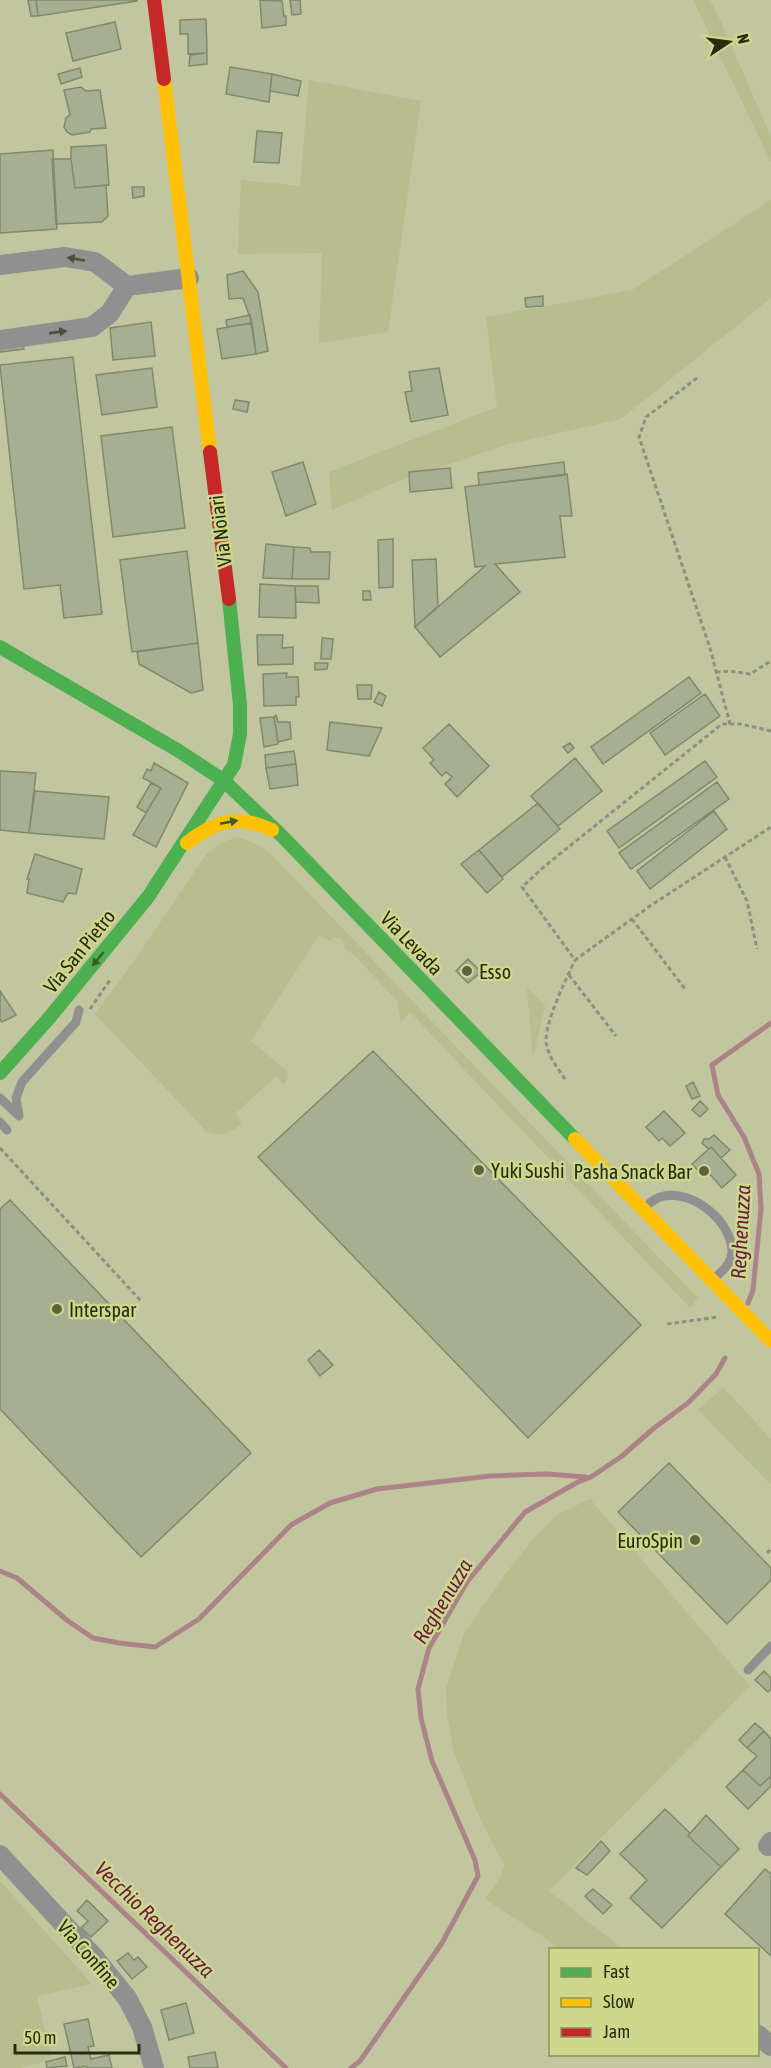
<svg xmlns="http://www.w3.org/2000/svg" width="771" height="2068" viewBox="0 0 771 2068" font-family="'Asap Condensed',sans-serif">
  <rect width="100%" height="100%" fill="#c1c69e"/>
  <path fill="#b7bd8e" d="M693,0H710L717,13L771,137V162Z
    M309,80L421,101L388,332L319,343L322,253L238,254L241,180L300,186Z
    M771,200V298L621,419L509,444L394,483L332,510L329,472L497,407L486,317L632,290Z
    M238,837L254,843L269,852L698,1298L690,1308L410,1012L401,1022L397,1001L354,955L345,949L344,943L340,938L335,937L330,941L319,935L251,1041L287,1071L288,1077L284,1085L276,1076L235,1114L242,1123C230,1134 223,1136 207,1132L95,1014L143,948L205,856C215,845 224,841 238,837Z
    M527,988L545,1005L533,1058Z
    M723,1387L771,1439V1485L698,1410Z
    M590,1499L750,1686L549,1891L623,1949H559L539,1934L485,1899L501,1877L505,1863L498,1854L478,1814L453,1749L447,1714L446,1689L464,1633L506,1573L534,1538L558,1514Z
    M0,1881L92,1984L37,1996L52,2060L20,2068H0Z"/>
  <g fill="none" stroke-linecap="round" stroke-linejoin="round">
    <path stroke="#ac8488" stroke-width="5" d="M748,1303L753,1290L761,1209L759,1174L744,1137L718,1095L712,1065L771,1023
      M0,1571L17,1578L68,1621L93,1638L119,1643L155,1647L199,1619L291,1525L330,1503L377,1489L490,1476L547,1474L586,1477
      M0,1794L286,2068
      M351,2068L360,2061L442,1943L478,1876L475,1860L432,1761L421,1718L418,1689L429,1648L467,1582L525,1512L578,1482L591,1477L622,1456L654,1428L688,1403L716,1374L725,1358"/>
  </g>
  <path fill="#a7af93" stroke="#80896b" stroke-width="1.5" d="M28,0H36L38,16H31Z
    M36,0H137V1L38,16Z
    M260,0L282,1L284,16H286V25L262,28Z
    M290,0H300L301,14L292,15Z
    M206,19L207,53L188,54V34H180V20Z
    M115,22L121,49L73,61L66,33Z
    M207,53V64L189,66L190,55Z
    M230,67L272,74L269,102L226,94Z
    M80,68L82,77L61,84L58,74Z
    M272,74L301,81L298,96L270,91Z
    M81,87L86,91L100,90L106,128L91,129L90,132L72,135L67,132L64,127L66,118L70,115L64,90Z
    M257,131L282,133L279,163L254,162Z
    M106,145L109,185L75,188L71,159V147Z
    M53,150L57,229L0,233V154Z
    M52,159H71L75,188L106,185L108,216L102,222L56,224Z
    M132,187H144V196L133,198Z
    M243,271L258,292L268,351L256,354L250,315H249L243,298L229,299L227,275Z
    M543,296V306L526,307L525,298Z
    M250,315L252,323L227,327L226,320Z
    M151,322L155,356L113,360L110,328Z
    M252,323L256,354L222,359L217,329Z
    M23,344L24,349L0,352V347Z
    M73,357L102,614L64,618L60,585L24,589L0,365Z
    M152,368L157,407L102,415L96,375Z
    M439,368L448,415L411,422L405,392L412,391L409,372Z
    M235,400L249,402L247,412L233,409Z
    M172,427L185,528L113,537L101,436Z
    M303,462L316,504L286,516L272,472Z
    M564,462L565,475L479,485L478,473Z
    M450,468L452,488L410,492L409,472Z
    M567,474L572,516H560L565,557L495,564L520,592L440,657L415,627L485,566L475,567L465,487Z
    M393,539V587L379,588L378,540Z
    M266,544L294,547L292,579L263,578Z
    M294,547L310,548L311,552H330L329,579H292Z
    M187,551L198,643L132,652L120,560Z
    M436,559L438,606L415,627L412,560Z
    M260,584L295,586L296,618L259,617Z
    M295,586H318L319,603L296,602Z
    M363,591H370L371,600H363Z
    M257,635H283L282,648L293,647V664L258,665Z
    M322,638L333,639L331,659H321Z
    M198,643L203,690L191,693L139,664L137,652Z
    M315,663H328L327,669L315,670Z
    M287,673L286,677H298L299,697H296V705L264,706L263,674Z
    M689,677L701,693L603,764L591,747Z
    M357,685H372L371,699H358Z
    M379,692L386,696L382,706L374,702Z
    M705,694L720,716L665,755L650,733Z
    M276,715L278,722H290L291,739L278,742L274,717Z
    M274,717L278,744L264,747L260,718Z
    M330,722L382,728L369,756L327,750Z
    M449,724L489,766L457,797L445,784L452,777L446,772L442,776L430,763L434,760L423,748Z
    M570,743L574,748L568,753L563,747Z
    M294,751L296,764L266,768L265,755Z
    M575,758L602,791L558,826L531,796Z
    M705,761L717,777L619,848L607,831Z
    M154,763L188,783L156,847L133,835L161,788L143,778L147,769L151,771Z
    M296,764L298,785L270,789L266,768Z
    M0,771L36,773L29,833L0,830Z
    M717,782L729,799L631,869L619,853Z
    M151,783L161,788L146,813L137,807Z
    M35,791L109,797L104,839L29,833Z
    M538,803L560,829L502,877L479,850Z
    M714,811L727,829L650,889L637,871Z
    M479,850L503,879L487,893L461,864Z
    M35,854L82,869L76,894L68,893L63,902L27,893L29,879H27Z
    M468,959L481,972L468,983L456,971Z
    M0,991L16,1015L2,1022L0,1019Z
    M373,1051L641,1325L528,1438L258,1157Z
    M693,1082L700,1096L692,1099L686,1086Z
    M700,1101L708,1109L700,1117L692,1110Z
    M664,1111L685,1133L670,1146L662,1138L659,1141L646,1127Z
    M714,1135L730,1150L721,1158L711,1147L709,1149L702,1143L704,1139H709Z
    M711,1147L736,1175L722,1188L708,1172L703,1176L692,1164Z
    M10,1200L251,1453L141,1557L0,1409V1209Z
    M319,1350L333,1365L320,1376L308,1360Z
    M669,1463L771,1568V1580L727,1624L618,1512Z
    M764,1671L771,1678V1689L768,1692L755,1680Z
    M755,1723L764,1731L747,1748L739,1740Z
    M764,1731L771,1739V1776L760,1786L743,1770L757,1756L747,1748Z
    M743,1770L760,1786L771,1776V1786L748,1809L726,1787Z
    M665,1809L690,1833L688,1836L721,1867L662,1928L630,1898L647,1880L620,1854Z
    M706,1815L739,1849L721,1867L688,1836Z
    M601,1841L610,1851L587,1875L576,1868Z
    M765,1869L771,1874V1956L725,1914Z
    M593,1889L612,1905L603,1914L585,1896Z
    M87,1900L108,1921L91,1937L81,1928L88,1921L77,1911Z
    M128,1953L134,1960L138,1957L147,1967L132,1979L117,1961Z
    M186,2003L194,2033L169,2040L161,2010Z
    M88,2019L94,2046L88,2047L91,2059L109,2055L112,2068H87V2066L74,2068L64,2024Z
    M215,2052L218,2068H190L188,2057Z
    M65,2057L67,2066L47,2068L46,2062Z"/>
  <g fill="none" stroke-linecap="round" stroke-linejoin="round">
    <path stroke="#8f9083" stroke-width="3" stroke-dasharray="4.5 3" stroke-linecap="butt" d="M697,378L646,417L639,437L710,648L730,724
      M716,672L730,671L750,674L771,661
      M771,731L741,724H722L546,865L522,887L575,960L650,906L771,827
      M725,857L747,901L757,949
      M632,919L685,989
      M569,975L616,1036
      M90,1009L110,980
      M565,1079C557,1067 547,1055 546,1041C546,1019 566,980 575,960
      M0,1148L141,1301
      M667,1324L718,1317
      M767,1553L771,1549"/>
    <path stroke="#919090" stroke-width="9" d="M0,1098L19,1116
      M19,1116L16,1098L22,1082L76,1022L79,1010
      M0,1122L7,1130
      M644,1208C650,1203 656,1197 664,1196C694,1190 732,1222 732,1252C732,1264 722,1271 714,1279
      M748,1670L771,1646"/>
    <path stroke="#919090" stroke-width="20" d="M0,265L65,257L95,262L127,286
      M127,286L189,278
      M0,340L92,327L110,313L127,286
      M768,1846L771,1842
      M0,1855L94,1957L127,1998L142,2027L154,2068
      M758,2035L771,2046"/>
    <path stroke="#4caf50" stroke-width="14" d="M0,647L179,751L223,780L281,835L575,1139
      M0,1073L50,1017L148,897L234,765L240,734V705L229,599"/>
    <path stroke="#ffc107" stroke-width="14" d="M164,79L210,452
      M187,843C216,820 238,814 272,830
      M575,1139L771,1341"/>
    <path stroke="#c62828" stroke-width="14" d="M154,0L164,79
      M210,452L229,599"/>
  </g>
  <defs><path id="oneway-solid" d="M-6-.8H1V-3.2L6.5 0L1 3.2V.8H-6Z" transform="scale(1.5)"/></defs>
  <g fill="#4d4f3a">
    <use href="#oneway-solid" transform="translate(76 259) rotate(-170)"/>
    <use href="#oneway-solid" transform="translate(58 332) rotate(-8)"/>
  </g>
  <g fill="#366027">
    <use href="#oneway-solid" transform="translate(229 822) rotate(-11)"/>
    <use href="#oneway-solid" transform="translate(98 959) rotate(129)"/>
  </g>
  <g fill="#5e623f" stroke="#ced88c" stroke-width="2">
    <circle cx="467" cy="971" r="6"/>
    <circle cx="479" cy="1170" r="6"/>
    <circle cx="704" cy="1171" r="6"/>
    <circle cx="57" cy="1309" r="6"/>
    <circle cx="695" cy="1540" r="6"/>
  </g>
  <g text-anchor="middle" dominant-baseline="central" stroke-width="5" stroke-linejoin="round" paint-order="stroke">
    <g font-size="20" fill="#282c0c" stroke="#ced88c">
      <text transform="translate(220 531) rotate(-97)">Via Noiari</text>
      <text transform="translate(412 943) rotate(46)">Via Levada</text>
      <text transform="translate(79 951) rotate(-51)">Via San Pietro</text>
      <text transform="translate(89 1954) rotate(49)">Via Confine</text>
    </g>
    <g font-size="20" fill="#282c0c" stroke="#ced88c" text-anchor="start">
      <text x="479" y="971">Esso</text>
      <text x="491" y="1170">Yuki Sushi</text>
      <text x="692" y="1171" text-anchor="end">Pasha Snack Bar</text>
      <text x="69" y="1309">Interspar</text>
      <text x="683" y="1540" text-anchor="end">EuroSpin</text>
    </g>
    <g font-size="21" font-style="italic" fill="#671d41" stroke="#ced88c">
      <text transform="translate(740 1232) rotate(-87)">Reghenuzza</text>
      <text transform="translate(442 1601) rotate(-59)">Reghenuzza</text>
      <text transform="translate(155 1919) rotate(44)">Vecchio Reghenuzza</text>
    </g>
  </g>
  <rect x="549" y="1948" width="210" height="108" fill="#ced88c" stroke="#8c9359" stroke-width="1.5"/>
  <rect x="561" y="1968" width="30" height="9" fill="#4caf50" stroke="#8c9359" stroke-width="1.5"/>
  <text x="603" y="1978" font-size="18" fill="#282c0c">Fast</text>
  <rect x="561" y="1998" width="30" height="9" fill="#ffc107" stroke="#8c9359" stroke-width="1.5"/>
  <text x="603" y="2008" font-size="18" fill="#282c0c">Slow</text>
  <rect x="561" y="2028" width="30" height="9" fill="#c62828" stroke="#8c9359" stroke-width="1.5"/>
  <text x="603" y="2038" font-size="18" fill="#282c0c">Jam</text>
  <g transform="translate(729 42) rotate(77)" stroke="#ced88c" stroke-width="4.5" paint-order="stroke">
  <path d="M0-4.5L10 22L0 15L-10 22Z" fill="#282c0c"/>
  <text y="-9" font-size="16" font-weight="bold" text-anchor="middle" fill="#282c0c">N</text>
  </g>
  <path d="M15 2044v9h124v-9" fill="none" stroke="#282c0c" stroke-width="3"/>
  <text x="24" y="2044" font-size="18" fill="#282c0c" stroke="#ced88c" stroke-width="4.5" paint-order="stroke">50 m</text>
</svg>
